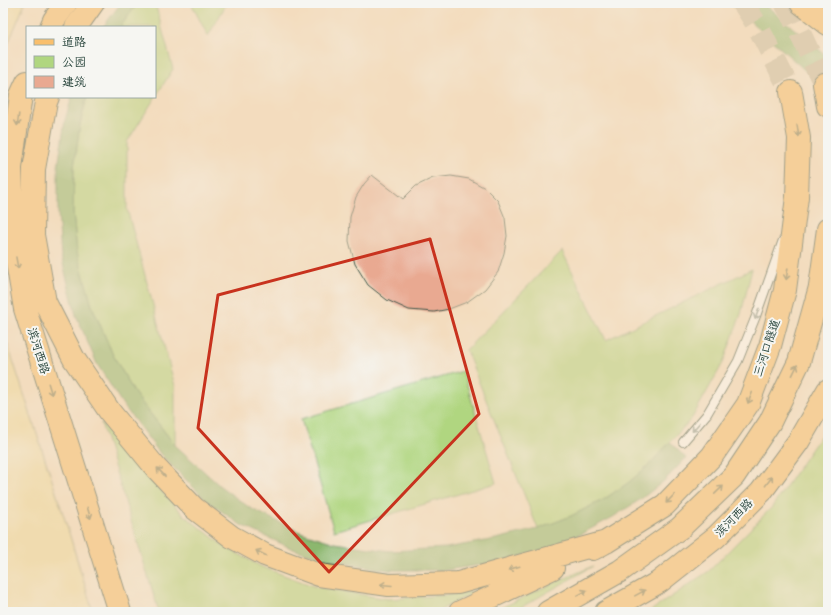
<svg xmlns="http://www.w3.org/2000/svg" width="831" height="615" viewBox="0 0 831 615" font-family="Kalam,'LXGW WenKai TC',sans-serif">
  <rect width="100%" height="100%" fill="#f6f6f2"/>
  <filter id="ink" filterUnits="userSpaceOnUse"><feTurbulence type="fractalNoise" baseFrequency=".025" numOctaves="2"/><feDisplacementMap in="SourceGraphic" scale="8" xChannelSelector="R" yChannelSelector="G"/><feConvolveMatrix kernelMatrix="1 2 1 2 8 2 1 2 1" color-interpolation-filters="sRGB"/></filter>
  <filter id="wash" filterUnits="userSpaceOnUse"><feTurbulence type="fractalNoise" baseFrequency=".012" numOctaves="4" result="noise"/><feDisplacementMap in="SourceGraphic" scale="16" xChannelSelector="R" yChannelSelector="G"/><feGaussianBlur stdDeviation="0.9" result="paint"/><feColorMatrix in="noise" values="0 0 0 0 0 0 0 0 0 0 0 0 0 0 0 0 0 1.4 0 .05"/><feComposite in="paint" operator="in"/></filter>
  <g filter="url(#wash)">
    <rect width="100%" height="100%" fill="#f3dcbe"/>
    <path fill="#b0d680" stroke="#688a5a" d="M138,3H155L173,69L127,142V209L175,386V445L135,394L113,355L92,306L77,252L73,213L74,167L80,124L87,97H155V27H120Z
      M191,3H227L208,36Z
      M562,251L606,340L752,269L741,314L723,363L692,418L649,465L628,483L603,500L571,516L538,529L466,350Z
      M463,371L496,483L334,531L301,419Z
      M101,423L146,475L185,516L224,546L262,567L316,587L388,599L448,595L476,591L437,612H159Z
      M828,425V612H649L709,571L772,507Z
      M593,566L513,612H493L538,590Z"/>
    <path fill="#8cb76e" stroke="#567a51" d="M121,3H138L120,27H103Z
      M730,3H763L828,57V69L817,81Z
      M72,97H87L80,124L74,167L73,213L77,252L92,306L113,355L135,394L175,445L220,486L250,508L297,531L335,543L390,551L446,548L496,539L538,529L571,516L603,500L628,483L649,465L670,442L686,458L664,481L641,499L613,517L581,534L547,549L500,562L446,570H389L332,561L293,549L241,525L207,501L162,456L123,405L97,364L76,315L61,256L58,213V167L65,120Z"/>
    <path fill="#eeda9e" stroke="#868c69" d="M3,3H25L3,56Z
      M3,330L66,523L93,612H3Z"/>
    <g id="blocks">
      <path fill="#e9a991" d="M372,175L403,199L416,186L433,178L451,176L469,179L485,188L498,201L505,218L507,236L504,253L498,272L485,289L467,302L449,309L434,312L409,310L387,300L368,285L355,264L349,241L350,217L356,197L364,184Z"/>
    </g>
  </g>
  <g filter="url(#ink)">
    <use href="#blocks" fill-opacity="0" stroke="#3f5549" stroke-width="1"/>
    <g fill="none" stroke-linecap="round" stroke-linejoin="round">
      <path stroke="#c9bca2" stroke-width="22" stroke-dasharray="22 11" stroke-linecap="butt" d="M743,3L757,25L791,92
        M785,3L792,16L824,84"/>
      <defs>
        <path id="service" d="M683,442L707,414L738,361L756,316L783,240"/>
        <path id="primary" d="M801,3L828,24
          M51,27L54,20L66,3
          M76,27L93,3
          M27,82L21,95L11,168L13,238L25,309L120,612
          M824,84L828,106
          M48,97L46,102L34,169L33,235L45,302L74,359L110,412L156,468L194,508L232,537L265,555L319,575L389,585L458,583L606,542
          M593,549L606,542L665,505L712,456L748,404L770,346L785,290L797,197L799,138L791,92
          M460,612L553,568
          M548,612L620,571L680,528L734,476L770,422L799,362L820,287L828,229
          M606,612L659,582L716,537L761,492L798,442L828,390"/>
      </defs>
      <use href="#service" stroke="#3f5549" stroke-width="10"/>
      <use href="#primary" stroke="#3f5549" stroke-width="24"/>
      <use href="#service" stroke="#fff" stroke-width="8"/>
      <use href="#primary" stroke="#f9bf6d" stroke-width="22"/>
    </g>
    <defs><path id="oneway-shaft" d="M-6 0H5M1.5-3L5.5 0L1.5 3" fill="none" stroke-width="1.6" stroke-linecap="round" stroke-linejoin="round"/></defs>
    <g stroke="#81784e">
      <use href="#oneway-shaft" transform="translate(18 120) rotate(98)"/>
      <use href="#oneway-shaft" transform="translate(798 131) rotate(81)"/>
      <use href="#oneway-shaft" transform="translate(17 263) rotate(80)"/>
      <use href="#oneway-shaft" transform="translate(787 274) rotate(98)"/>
      <use href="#oneway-shaft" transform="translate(795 370) rotate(-64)"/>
      <use href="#oneway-shaft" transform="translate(50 389) rotate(73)"/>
      <use href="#oneway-shaft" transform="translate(750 398) rotate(112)"/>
      <use href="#oneway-shaft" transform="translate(161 472) rotate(-133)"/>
      <use href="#oneway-shaft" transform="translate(769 481) rotate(-53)"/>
      <use href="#oneway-shaft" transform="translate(719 490) rotate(-44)"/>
      <use href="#oneway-shaft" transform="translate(670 499) rotate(134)"/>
      <use href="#oneway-shaft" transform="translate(89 513) rotate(73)"/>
      <use href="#oneway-shaft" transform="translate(261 553) rotate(-153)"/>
      <use href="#oneway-shaft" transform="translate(514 568) rotate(164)"/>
      <use href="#oneway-shaft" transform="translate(386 585) rotate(-175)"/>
      <use href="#oneway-shaft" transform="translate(582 593) rotate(-29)"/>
      <use href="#oneway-shaft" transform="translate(640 593) rotate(-29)"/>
    </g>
    <g stroke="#8f9e9a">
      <use href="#oneway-shaft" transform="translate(757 314) rotate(110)"/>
      <use href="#oneway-shaft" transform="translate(696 427) rotate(131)"/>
    </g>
  </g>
  <path d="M0 0H831V615H0ZM430,239L479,414L329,572L198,428L218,295Z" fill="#f3dcbe" fill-opacity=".55" fill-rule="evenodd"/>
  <path fill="none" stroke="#c8321e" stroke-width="3" stroke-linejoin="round" d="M430,239L479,414L329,572L198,428L218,295Z"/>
  <g text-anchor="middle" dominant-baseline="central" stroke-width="4" stroke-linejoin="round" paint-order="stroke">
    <g font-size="12" fill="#1f3d34" stroke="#f6f6f2">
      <text transform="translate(767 348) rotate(-72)">三河口隧道</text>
      <text transform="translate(38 351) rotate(73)">滨河西路</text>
      <text transform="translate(734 518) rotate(-45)">滨河西路</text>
    </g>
  </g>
  <rect width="831" height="615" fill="none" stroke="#f6f6f2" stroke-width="16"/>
  <rect x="26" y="26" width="130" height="72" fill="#f6f6f2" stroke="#a0aca6"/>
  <rect x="34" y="39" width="20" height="6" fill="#f9bf6d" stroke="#a0aca6"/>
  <text x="62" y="46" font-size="12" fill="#1f3d34">道路</text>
  <rect x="34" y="56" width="20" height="12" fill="#b0d680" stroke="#a0aca6"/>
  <text x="62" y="66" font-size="12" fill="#1f3d34">公园</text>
  <rect x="34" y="76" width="20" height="12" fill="#e9a991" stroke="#a0aca6"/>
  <text x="62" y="86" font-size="12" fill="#1f3d34">建筑</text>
</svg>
